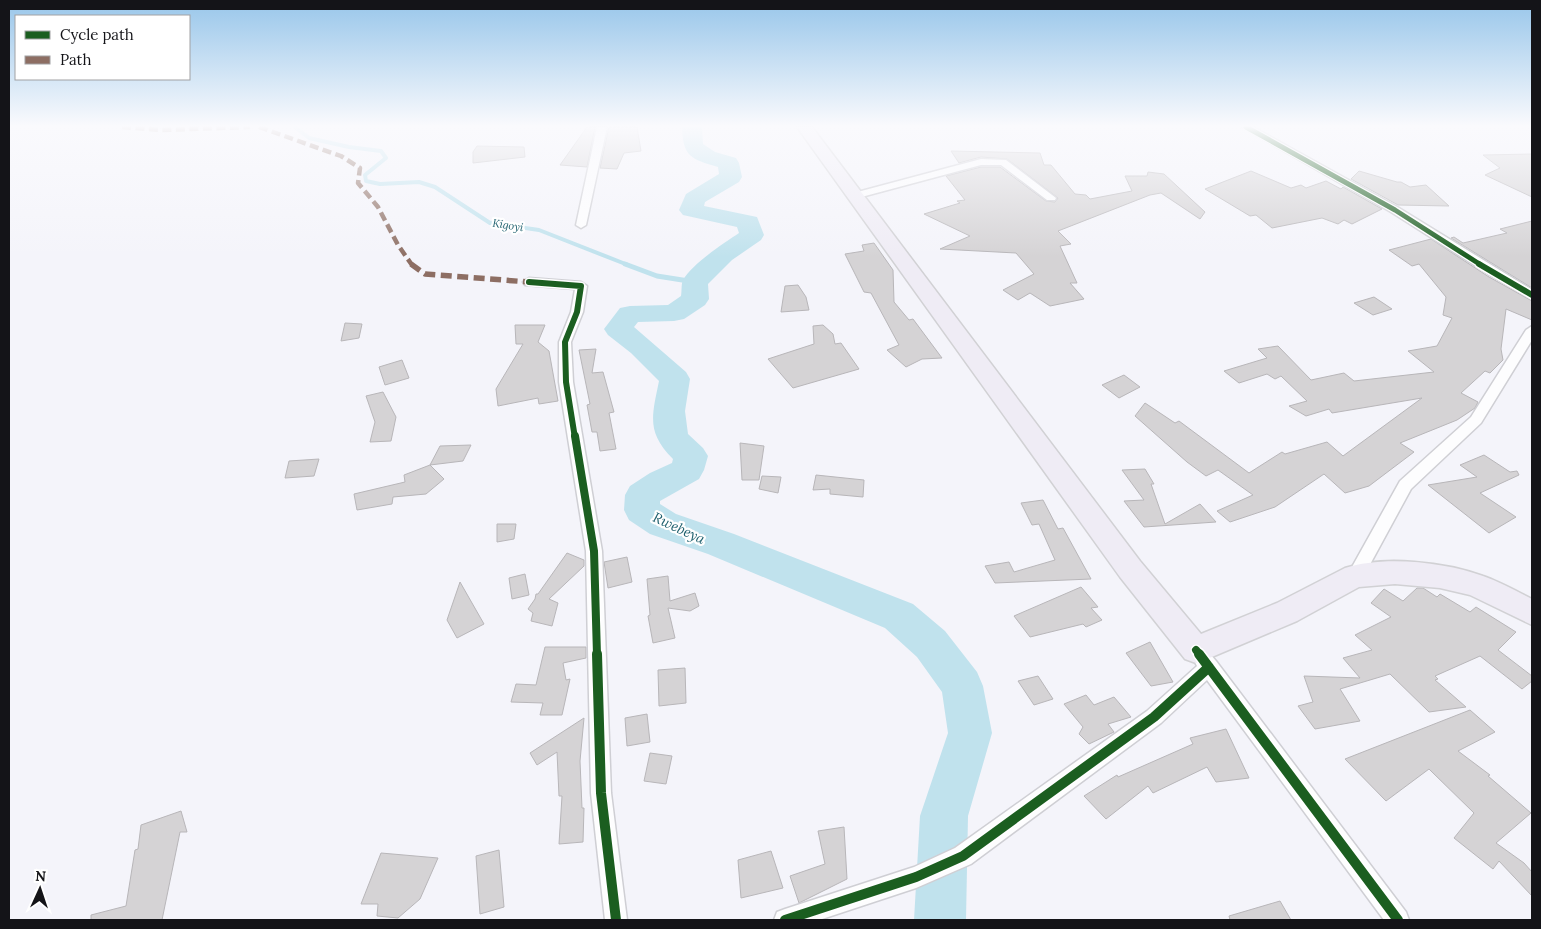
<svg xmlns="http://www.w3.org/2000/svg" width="1541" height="929" viewBox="0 0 1541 929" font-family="Lora,serif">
  <rect width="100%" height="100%" fill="#f4f4fa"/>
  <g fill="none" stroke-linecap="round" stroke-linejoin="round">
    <path stroke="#c0e2ed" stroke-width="4" d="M295,127L309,138L349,147L381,151L386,158L365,175L366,181L380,184L419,182L435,187L490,223L539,230L628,265"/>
    <path stroke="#c0e2ed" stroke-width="5" d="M625,264L657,276L695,282"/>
    <path fill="#c0e2ed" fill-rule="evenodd" d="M682,127H702L703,144L715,152L736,158L739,163L742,177L739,182L705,202L704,206L757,217L764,235L761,240L732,260L708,284L709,299L705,305L684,319L674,321L638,322L634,327L686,372L690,379L685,411L688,434L703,448L708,456L704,470L699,479L660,501V504L676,514L734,534L913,604L945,631L977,672L983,686L992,733L968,816L966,920H914L920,816L948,733L942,692L917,657L885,628L708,554L650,534L629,520L624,510L625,495L630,486L650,473L672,463L673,459C646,432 652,416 659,381L631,353L608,335L604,329L620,308L630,306L668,305L681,296C682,291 681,284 683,280C692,264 724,243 739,233L737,227L683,215L679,210L686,194L719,174L718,167C691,159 683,157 682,127Z"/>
  </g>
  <path fill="#d5d3d5" stroke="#b8b6b9" d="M587,127H595L587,167L560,165Z
    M609,127H637L641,151L624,153L617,169L600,168Z
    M477,146L524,147L525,157L473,163V152Z
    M951,151L1040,153L1044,165H1051L1075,194L1086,195L1090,199L1132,191L1125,176H1147L1148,172L1164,174L1205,212L1200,219L1161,193L1150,195L1058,231L1071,244L1060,246L1077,283H1070L1084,299L1050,306L1030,293L1018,300L1003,290L1034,274L1016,253L940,249L970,236L924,214L960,203L957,201L965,200L946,176L981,167H1000L1046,201L1055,202L1058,198L1007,159L981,157L959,163Z
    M1532,154V197L1485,175L1500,168L1483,155Z
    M1251,171L1291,188L1301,185L1306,188L1326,181L1341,189L1343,187L1382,209L1352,224L1344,220L1338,224L1322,218L1272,228L1256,215L1250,216L1205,189Z
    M1359,171L1397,182H1401L1410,187L1426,185L1449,206L1398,205L1351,179Z
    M1532,221V288L1451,238L1454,237L1463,243L1507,233L1500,229Z
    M1431,239L1489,277L1532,301V320L1506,309L1501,349L1503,360L1490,373L1485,371L1461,393L1478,402L1475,408L1457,420L1400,443L1414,452L1369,486L1345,493L1324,474L1275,507L1230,522L1217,511L1253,495L1218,470L1206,476L1187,462L1135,416L1145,403L1175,423L1179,421L1249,473L1282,452L1285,454L1327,442L1343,456L1422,398L1332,413L1329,409L1306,416L1289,406L1307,401L1281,376L1275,379L1267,374L1239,383L1224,371L1267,358L1258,349L1278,346L1311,380L1344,373L1354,381L1434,372L1408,351L1437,346L1452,318L1443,315L1446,297L1419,264L1412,266L1389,250Z
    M874,243L893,270L894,302L909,320L913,319L942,358L922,359L906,367L887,350L899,345L871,293L864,292L845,254L864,251L862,245Z
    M798,285L806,297L809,310L781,312L785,286Z
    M1374,297L1392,309L1373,315L1354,303Z
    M345,323L362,324L359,338L341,341Z
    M515,325H545L538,342L549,351L558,401L539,404L538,398L498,406L496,389L523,344H516Z
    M823,325L833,334L835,344L841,343L859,369L793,388L768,359L814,344L813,326Z
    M596,349L592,373L603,372L614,412L609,413L616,449L600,451L597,432H592L587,405L590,404L579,350Z
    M402,360L409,378L385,385L379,367Z
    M1124,375L1140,387L1119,398L1102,385Z
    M383,392L396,417L391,441L370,442L375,422L366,396Z
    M740,443L764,446L759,480H742Z
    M471,445L463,461L430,465L440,446Z
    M1484,455L1510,472L1517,471L1519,475L1480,493L1516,517L1489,533L1428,485L1477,477L1460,465Z
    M319,459L314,476L285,478L289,461Z
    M430,465L444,479L426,494L393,497L392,504L357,510L354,494L405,482L404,475Z
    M1145,469L1154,484H1151L1165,524L1200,504L1216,522L1144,527L1124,501L1144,500L1122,470Z
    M816,475L864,480L863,497L830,494V489L813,490Z
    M762,476L781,477L778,493L759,489Z
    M1043,500L1058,529L1063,528L1091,579L995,583L985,566L1009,562L1014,572L1055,560L1039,524L1032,525L1021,503Z
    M497,524H516L514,539L497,542Z
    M567,553L584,560V566L549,599L558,603L552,626L531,621L533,613L528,609L535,599L536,594H538Z
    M627,557L632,582L608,588L604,562Z
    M525,574L529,595L512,599L509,578Z
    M668,576L670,601L695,593L699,606L690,611L668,608L675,638L653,643L648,616L650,615L647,579Z
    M460,582L484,624L457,638L447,620Z
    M1081,587L1098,607L1091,608L1102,620L1086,627L1083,624L1030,637L1014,616Z
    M1417,588H1423L1437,597L1440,594L1470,612L1476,607L1516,632L1498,650L1532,676V681L1522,689L1480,656L1435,676L1438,679L1435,680L1466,707L1429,712L1390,674L1340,689L1360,721L1315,729L1298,706L1313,702L1304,676L1360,678L1343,658L1372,650L1355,635L1391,617L1371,603L1384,589L1403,601Z
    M1150,642L1173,682L1151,686L1126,653Z
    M545,647H586V658L563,663L566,680L570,679L562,715H540L543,703L511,702L516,684L536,685Z
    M685,668L686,703L659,706L658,670Z
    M1038,676L1053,699L1034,705L1018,681Z
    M1086,695L1094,705L1114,697L1131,717L1108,724L1114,732L1089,744L1079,734L1083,727L1064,704Z
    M1470,710L1495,732L1458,751L1490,775L1488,776L1531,813L1496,843L1524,863L1532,872V896L1499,861L1493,869L1454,838L1474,813L1431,771L1429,769L1386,801L1345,759Z
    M647,714L650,742L627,746L625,718Z
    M584,718L580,761L582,808H584L583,842L559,844L562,796H559L557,752L537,765L530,753Z
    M1226,729L1249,778L1216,782L1207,767L1153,793L1148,786L1106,819L1084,796L1117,775L1118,777L1193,744L1190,738Z
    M650,753L672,756L666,784L644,781Z
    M181,811L187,832H180L162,920H91V915L126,906L135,850L138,849L141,825Z
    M844,827L847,879L799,903L790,876L825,864L818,831Z
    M499,850L504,907L480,914L476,856Z
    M771,851L783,888L741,898L738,860Z
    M381,853L438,858L420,899L398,918L377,916L378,904H361Z
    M1280,901L1291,920H1230L1229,916Z"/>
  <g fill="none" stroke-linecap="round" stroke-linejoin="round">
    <defs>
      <path id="street" d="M597,127H607L586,225L581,228L576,225Z
        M1242,127H1253L1399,208L1532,290V299L1490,275L1391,212Z
        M981,159L1006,160L1056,198L1055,200H1047L1001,165H981L854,199L849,196L850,194Z
        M529,278L581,282L587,286L583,312L571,342L573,382L602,551L611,793L627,920H605L591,793L586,551L559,382V342L571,312L575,289L525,285L523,282Z
        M1532,326V340L1481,423L1411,489L1361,581L1355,583L1349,581L1347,576L1400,481L1471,417L1526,330Z
        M1203,652L1210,654L1216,661L1406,912L1409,920H1384L1207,680L1161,723L971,864L916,888L819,920H774L777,912L785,909L914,867L955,848L1147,711L1197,666L1194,660L1196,654Z"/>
      <path id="primary" d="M797,127H812L1140,561L1201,634L1277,603L1345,568C1383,555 1446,562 1483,576C1500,582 1516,591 1532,599V625L1470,595L1440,588L1395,584L1359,587L1297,621L1207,659L1196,663L1185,659L1120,577Z"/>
    </defs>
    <use href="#street" stroke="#cfcfd4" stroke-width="3"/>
    <use href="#primary" stroke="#d1d1d4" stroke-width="3"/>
    <use href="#street" fill="#fdfdfe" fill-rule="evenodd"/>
    <use href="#primary" fill="#efecf5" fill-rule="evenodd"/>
    <path stroke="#8d6e63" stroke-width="4.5" stroke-dasharray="9 4.5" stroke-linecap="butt" d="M122,127L162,130L250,127
      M259,127L341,156L360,168L358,183L378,207L398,245L412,265"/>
    <path stroke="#8d6e63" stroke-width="5.5" stroke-dasharray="11 5.5" stroke-linecap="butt" d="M411,264L425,274L529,282"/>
    <defs>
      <path id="cycleway-far3" d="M1246,127L1395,210L1481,265"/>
      <path id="cycleway-far2" d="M1479,264L1532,295
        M529,282L581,286L577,312L565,342L566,382L575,438"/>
      <path id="cycleway-far1" d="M575,436L594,551L597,655
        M1196,650L1200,655"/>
      <path id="cycleway" d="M597,654L601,793L616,920
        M1199,654L1398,920
        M785,920L916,877L963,856L1154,717L1209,667"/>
    </defs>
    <use href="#cycleway-far3" stroke="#fff" stroke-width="7"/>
    <use href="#cycleway-far2" stroke="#fff" stroke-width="9"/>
    <use href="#cycleway-far1" stroke="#fff" stroke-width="11"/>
    <use href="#cycleway" stroke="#fff" stroke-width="13"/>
    <use href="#cycleway-far3" stroke="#1b5e20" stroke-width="5"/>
    <use href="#cycleway-far2" stroke="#1b5e20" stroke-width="6"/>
    <use href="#cycleway-far1" stroke="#1b5e20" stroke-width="8"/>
    <use href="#cycleway" stroke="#1b5e20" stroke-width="10"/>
  </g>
  <linearGradient id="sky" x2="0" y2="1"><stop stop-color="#98c6ea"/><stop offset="0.49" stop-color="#fafafd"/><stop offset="1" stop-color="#fafafd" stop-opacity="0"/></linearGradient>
  <rect width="1541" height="257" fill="url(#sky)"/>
  <g text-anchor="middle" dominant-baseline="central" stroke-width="4.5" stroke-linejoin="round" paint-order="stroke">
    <g font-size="11" font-style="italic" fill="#1f606e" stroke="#fff">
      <text transform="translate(508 225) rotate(9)">Kigoyi</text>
    </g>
    <g font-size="14" font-style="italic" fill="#1f606e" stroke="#fff">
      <text transform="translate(679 528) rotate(25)">Rwebeya</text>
    </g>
  </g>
  <rect width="1541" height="929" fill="none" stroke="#141418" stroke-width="20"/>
  <rect x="15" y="15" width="175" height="65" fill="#ffffff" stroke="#a1a1a3"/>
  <rect x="25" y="31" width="25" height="8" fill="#1b5e20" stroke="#a1a1a3"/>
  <text x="60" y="40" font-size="15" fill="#141418">Cycle path</text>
  <rect x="25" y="56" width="25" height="8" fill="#8d6e63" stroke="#a1a1a3"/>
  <text x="60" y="65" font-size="15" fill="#141418">Path</text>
  <g transform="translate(40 889) rotate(3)" stroke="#ffffff" stroke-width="4" paint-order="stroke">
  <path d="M0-4L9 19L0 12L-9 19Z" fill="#141418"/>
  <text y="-8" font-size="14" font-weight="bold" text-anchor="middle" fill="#141418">N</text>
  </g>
</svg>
